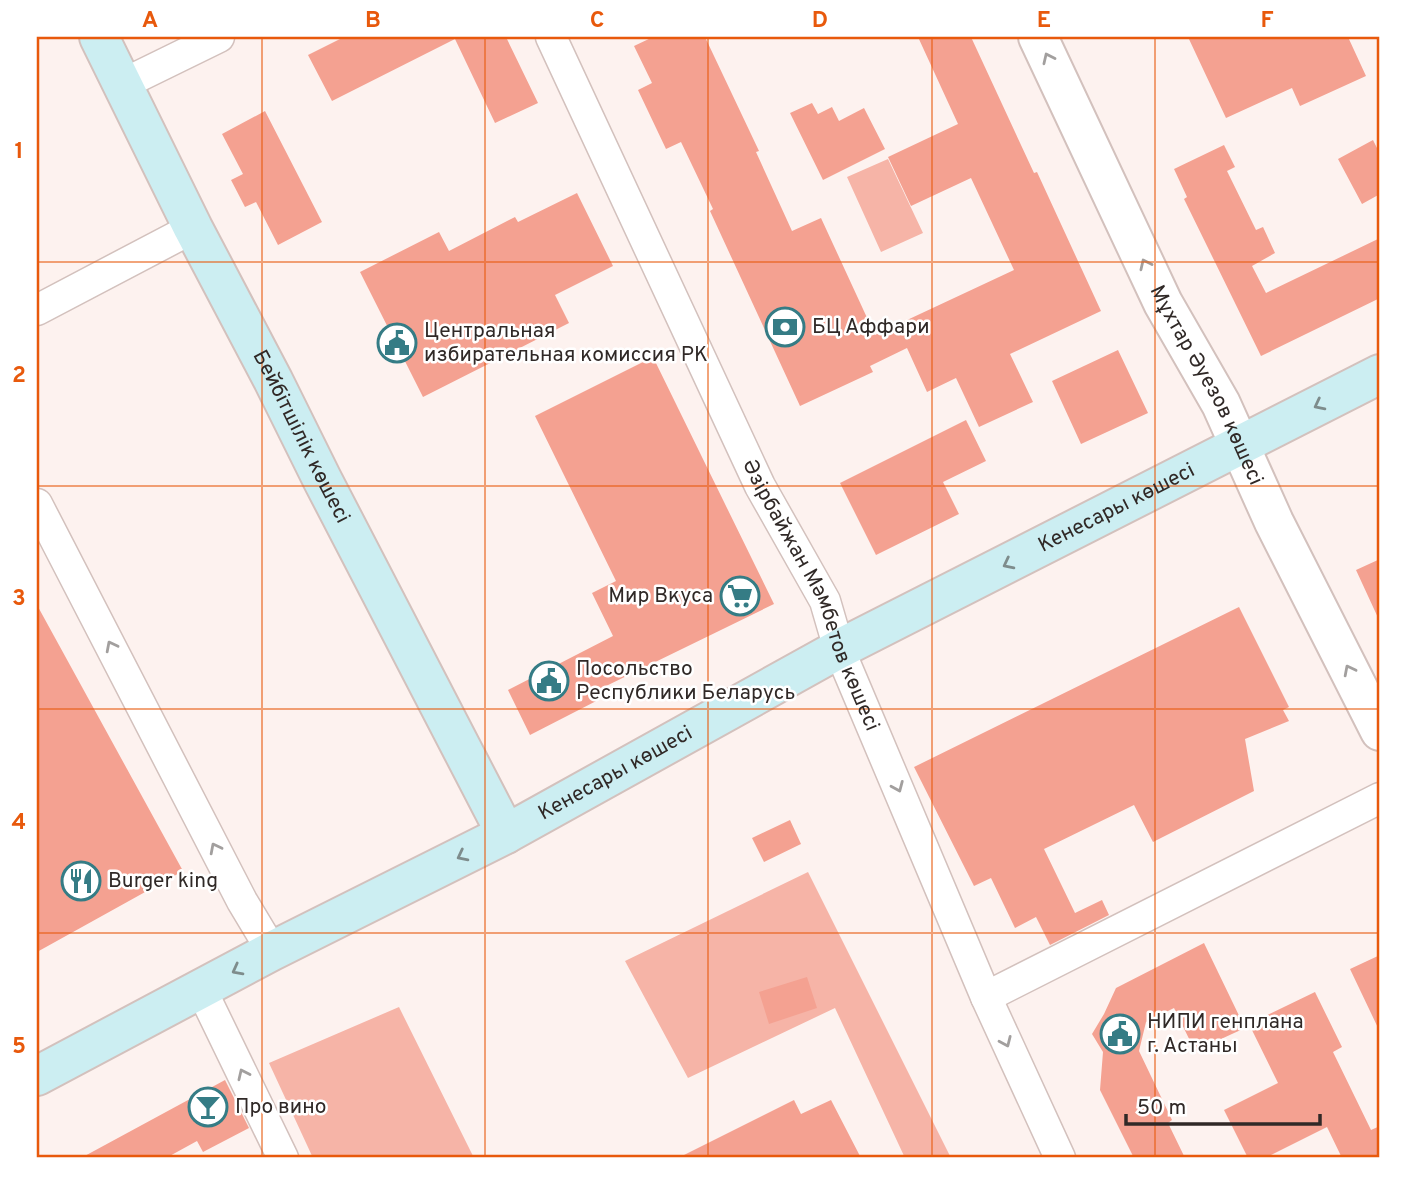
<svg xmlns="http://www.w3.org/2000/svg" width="1417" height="1195" viewBox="0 0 1417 1195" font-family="Overpass,sans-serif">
  <rect width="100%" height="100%" fill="#fdf2ef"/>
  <path fill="#f6b4a7" d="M888,159L923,233L881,252L847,177Z
    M808,872L951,1158H905L835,1008L688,1078L625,961Z
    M399,1007L474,1158H313L269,1063Z"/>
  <path fill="#f4a191" d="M344,37H506L538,103L495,123L455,39L332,101L308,55Z
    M653,37H705L759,151L756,152L792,231L821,218L875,335L1014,270L971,178L911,206L888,157L958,124L918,37H971L1034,173L1037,172L1101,311L1010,354L1033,402L979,427L956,378L927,392L907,348L870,366L873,372L800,406L710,211L713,209L681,142L666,149L638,90L652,83L634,46Z
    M1188,37H1348L1366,76L1300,106L1292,88L1226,118Z
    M812,103L818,114L832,107L839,121L864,108L885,149L823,180L790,113Z
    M265,111L322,222L278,245L256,202L245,207L231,180L243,174L222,134Z
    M1373,140L1380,154V194L1362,204L1338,159Z
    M1224,145L1235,167L1227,171L1256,230L1263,227L1275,253L1252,266L1266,293L1380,238V298L1261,356L1184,199L1187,197L1174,169Z
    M577,193L613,266L555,295L569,323L423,397L360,272L439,232L449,251L515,217L518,222Z
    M1118,350L1148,413L1081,444L1052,381Z
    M653,357L774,604L602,688L606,696L530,735L508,690L613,636L592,593L616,581L535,416Z
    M966,420L986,461L943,482L959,514L876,555L840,483Z
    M1380,559V622L1356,570Z
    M37,605L183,871L37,952Z
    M1239,607L1289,707L1283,710L1289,721L1245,739L1254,791L1153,842L1134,805L1044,849L1075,913L1102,900L1109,915L1050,945L1036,917L1015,928L991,878L974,886L914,767Z
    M790,820L801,844L764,862L752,838Z
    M1204,943L1245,1028L1195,1051L1174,1008L1146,1022L1139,1051L1172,1120L1168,1123L1185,1158H1134L1100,1090L1103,1052L1092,1034L1104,1014L1116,988Z
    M1380,955V1032L1350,969Z
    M807,977L817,1008L769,1024L759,992Z
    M1315,992L1342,1047L1333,1052L1371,1130L1380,1126V1158H1342L1327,1127L1265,1158H1248L1224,1110L1278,1083L1249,1024Z
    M225,1080L249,1128L203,1152L197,1141L166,1158H81Z
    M794,1100L801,1114L831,1100L861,1158H678Z"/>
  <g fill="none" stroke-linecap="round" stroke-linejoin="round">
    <defs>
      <g id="minor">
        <path id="s1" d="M551,37L760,486L825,601L839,649L986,997L1060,1158"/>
        <path d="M123,84L219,37"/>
        <path d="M37,310L193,228"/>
        <path d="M37,504L242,901L272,951"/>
        <path d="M201,989L283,1158"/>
        <path d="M986,997L1380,798"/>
      </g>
      <g id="tertiary">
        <path id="s2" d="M1038,37L1163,303L1221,404L1274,522L1380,731"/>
      </g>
      <g id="secondary">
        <path id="s3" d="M99,37L193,228L273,380L322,479L506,834"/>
        <path id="s4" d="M37,1076L272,951L506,834L839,649L1380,374"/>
      </g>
    </defs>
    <use href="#minor" stroke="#d3c1bd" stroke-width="33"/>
    <use href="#tertiary" stroke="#d3c1bd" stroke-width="42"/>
    <use href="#secondary" stroke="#d3c1bd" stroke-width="42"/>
    <use href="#minor" stroke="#fff" stroke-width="30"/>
    <use href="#tertiary" stroke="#fff" stroke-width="38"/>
    <use href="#secondary" stroke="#cceef2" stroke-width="38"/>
  </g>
  <defs><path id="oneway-chevron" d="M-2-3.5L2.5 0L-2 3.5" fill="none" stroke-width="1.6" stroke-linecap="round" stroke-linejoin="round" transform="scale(1.75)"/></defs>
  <g stroke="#a29f9e">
    <use href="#oneway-chevron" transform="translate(1048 58) rotate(-115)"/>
    <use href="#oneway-chevron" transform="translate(1145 264) rotate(-115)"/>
    <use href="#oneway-chevron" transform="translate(111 646) rotate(-117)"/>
    <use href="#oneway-chevron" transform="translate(1349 670) rotate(-117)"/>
    <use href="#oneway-chevron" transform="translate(898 787) rotate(67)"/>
    <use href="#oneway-chevron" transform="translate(215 848) rotate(-117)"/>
    <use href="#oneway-chevron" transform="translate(1006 1042) rotate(66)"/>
    <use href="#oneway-chevron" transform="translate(243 1074) rotate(-115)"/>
  </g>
  <g stroke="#7e8c8c">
    <use href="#oneway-chevron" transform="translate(1319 405) rotate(153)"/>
    <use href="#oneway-chevron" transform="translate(1008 564) rotate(153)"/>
    <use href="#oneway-chevron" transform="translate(462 856) rotate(153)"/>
    <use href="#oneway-chevron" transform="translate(237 970) rotate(152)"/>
  </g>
  <path fill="none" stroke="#e8590c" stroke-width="2" stroke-opacity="0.55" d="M262,37V1158M485,37V1158M708,37V1158M932,37V1158M1155,37V1158M37,262H1380M37,486H1380M37,709H1380M37,933H1380"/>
  <defs>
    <symbol id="bank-ring" viewBox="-11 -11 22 22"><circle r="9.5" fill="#fff" stroke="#357c85" stroke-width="1.5"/><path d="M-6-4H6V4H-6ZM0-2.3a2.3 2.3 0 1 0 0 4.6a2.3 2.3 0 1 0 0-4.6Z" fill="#357c85"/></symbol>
    <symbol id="civic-ring" viewBox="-11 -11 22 22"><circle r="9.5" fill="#fff" stroke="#357c85" stroke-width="1.5"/><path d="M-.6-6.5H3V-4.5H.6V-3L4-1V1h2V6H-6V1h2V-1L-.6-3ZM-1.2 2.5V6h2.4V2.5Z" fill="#357c85"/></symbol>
    <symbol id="supermarket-ring" viewBox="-11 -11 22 22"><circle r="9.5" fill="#fff" stroke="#357c85" stroke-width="1.5"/><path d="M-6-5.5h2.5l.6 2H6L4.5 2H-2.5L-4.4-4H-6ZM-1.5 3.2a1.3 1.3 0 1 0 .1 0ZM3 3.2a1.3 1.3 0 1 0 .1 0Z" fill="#357c85"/></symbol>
    <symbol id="restaurant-ring" viewBox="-11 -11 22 22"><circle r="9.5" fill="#fff" stroke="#357c85" stroke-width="1.5"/><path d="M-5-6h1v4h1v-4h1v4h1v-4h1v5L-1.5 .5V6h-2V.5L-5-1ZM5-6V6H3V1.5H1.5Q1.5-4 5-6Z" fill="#357c85"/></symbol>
    <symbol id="bar-ring" viewBox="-11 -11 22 22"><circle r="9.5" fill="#fff" stroke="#357c85" stroke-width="1.5"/><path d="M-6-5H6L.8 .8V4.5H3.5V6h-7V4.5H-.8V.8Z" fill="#357c85"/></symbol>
  </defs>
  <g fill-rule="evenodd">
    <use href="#bank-ring" x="763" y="305" width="44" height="44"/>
    <use href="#civic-ring" x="375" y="321" width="44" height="44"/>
    <use href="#supermarket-ring" x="718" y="574" width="44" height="44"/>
    <use href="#civic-ring" x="527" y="659" width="44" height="44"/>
    <use href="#restaurant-ring" x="59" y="859" width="44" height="44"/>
    <use href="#civic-ring" x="1098" y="1012" width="44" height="44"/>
    <use href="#bar-ring" x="186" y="1085" width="44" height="44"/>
  </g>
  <g text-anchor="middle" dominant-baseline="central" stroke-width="5" stroke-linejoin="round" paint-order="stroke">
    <g font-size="21" fill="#302927" stroke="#fff" text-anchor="start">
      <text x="812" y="327">БЦ Аффари</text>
      <text x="424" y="331">Центральная<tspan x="424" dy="24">избирательная комиссия РК</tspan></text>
      <text x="713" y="596" text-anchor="end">Мир Вкуса</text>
      <text x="576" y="669">Посольство<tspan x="576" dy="24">Республики Беларусь</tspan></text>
      <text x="108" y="881">Burger king</text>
      <text x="1147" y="1022">НИПИ генплана<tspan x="1147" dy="24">г. Астаны</tspan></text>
      <text x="235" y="1107">Про вино</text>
    </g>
    <g font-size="21" fill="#302927" stroke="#fff">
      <text stroke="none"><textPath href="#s2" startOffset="387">Мұхтар Әуезов көшесі</textPath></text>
      <text stroke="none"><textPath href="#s3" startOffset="448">Бейбітшілік көшесі</textPath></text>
      <text stroke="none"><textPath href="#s4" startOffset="1220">Кенесары көшесі</textPath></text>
      <text stroke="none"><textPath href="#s1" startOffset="616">Әзірбайжан Мәмбетов көшесі</textPath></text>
      <text stroke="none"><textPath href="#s4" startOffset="653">Кенесары көшесі</textPath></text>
    </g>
  </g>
  <rect width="1417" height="1195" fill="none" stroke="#ffffff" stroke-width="77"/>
  <path d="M1126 1114v10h194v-10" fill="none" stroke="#302927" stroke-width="3.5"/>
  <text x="1137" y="1114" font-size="21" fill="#302927" stroke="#ffffff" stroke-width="5" paint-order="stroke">50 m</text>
  <rect x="38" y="38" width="1340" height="1118" fill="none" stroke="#e8590c" stroke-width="2.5"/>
  <g font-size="23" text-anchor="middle" font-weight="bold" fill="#e8590c">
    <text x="150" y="27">A</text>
    <text x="373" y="27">B</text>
    <text x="597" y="27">C</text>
    <text x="820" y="27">D</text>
    <text x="1044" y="27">E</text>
    <text x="1267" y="27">F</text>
    <text x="19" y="158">1</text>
    <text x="19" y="382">2</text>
    <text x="19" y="605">3</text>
    <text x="19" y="829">4</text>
    <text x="19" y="1053">5</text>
  </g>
</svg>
